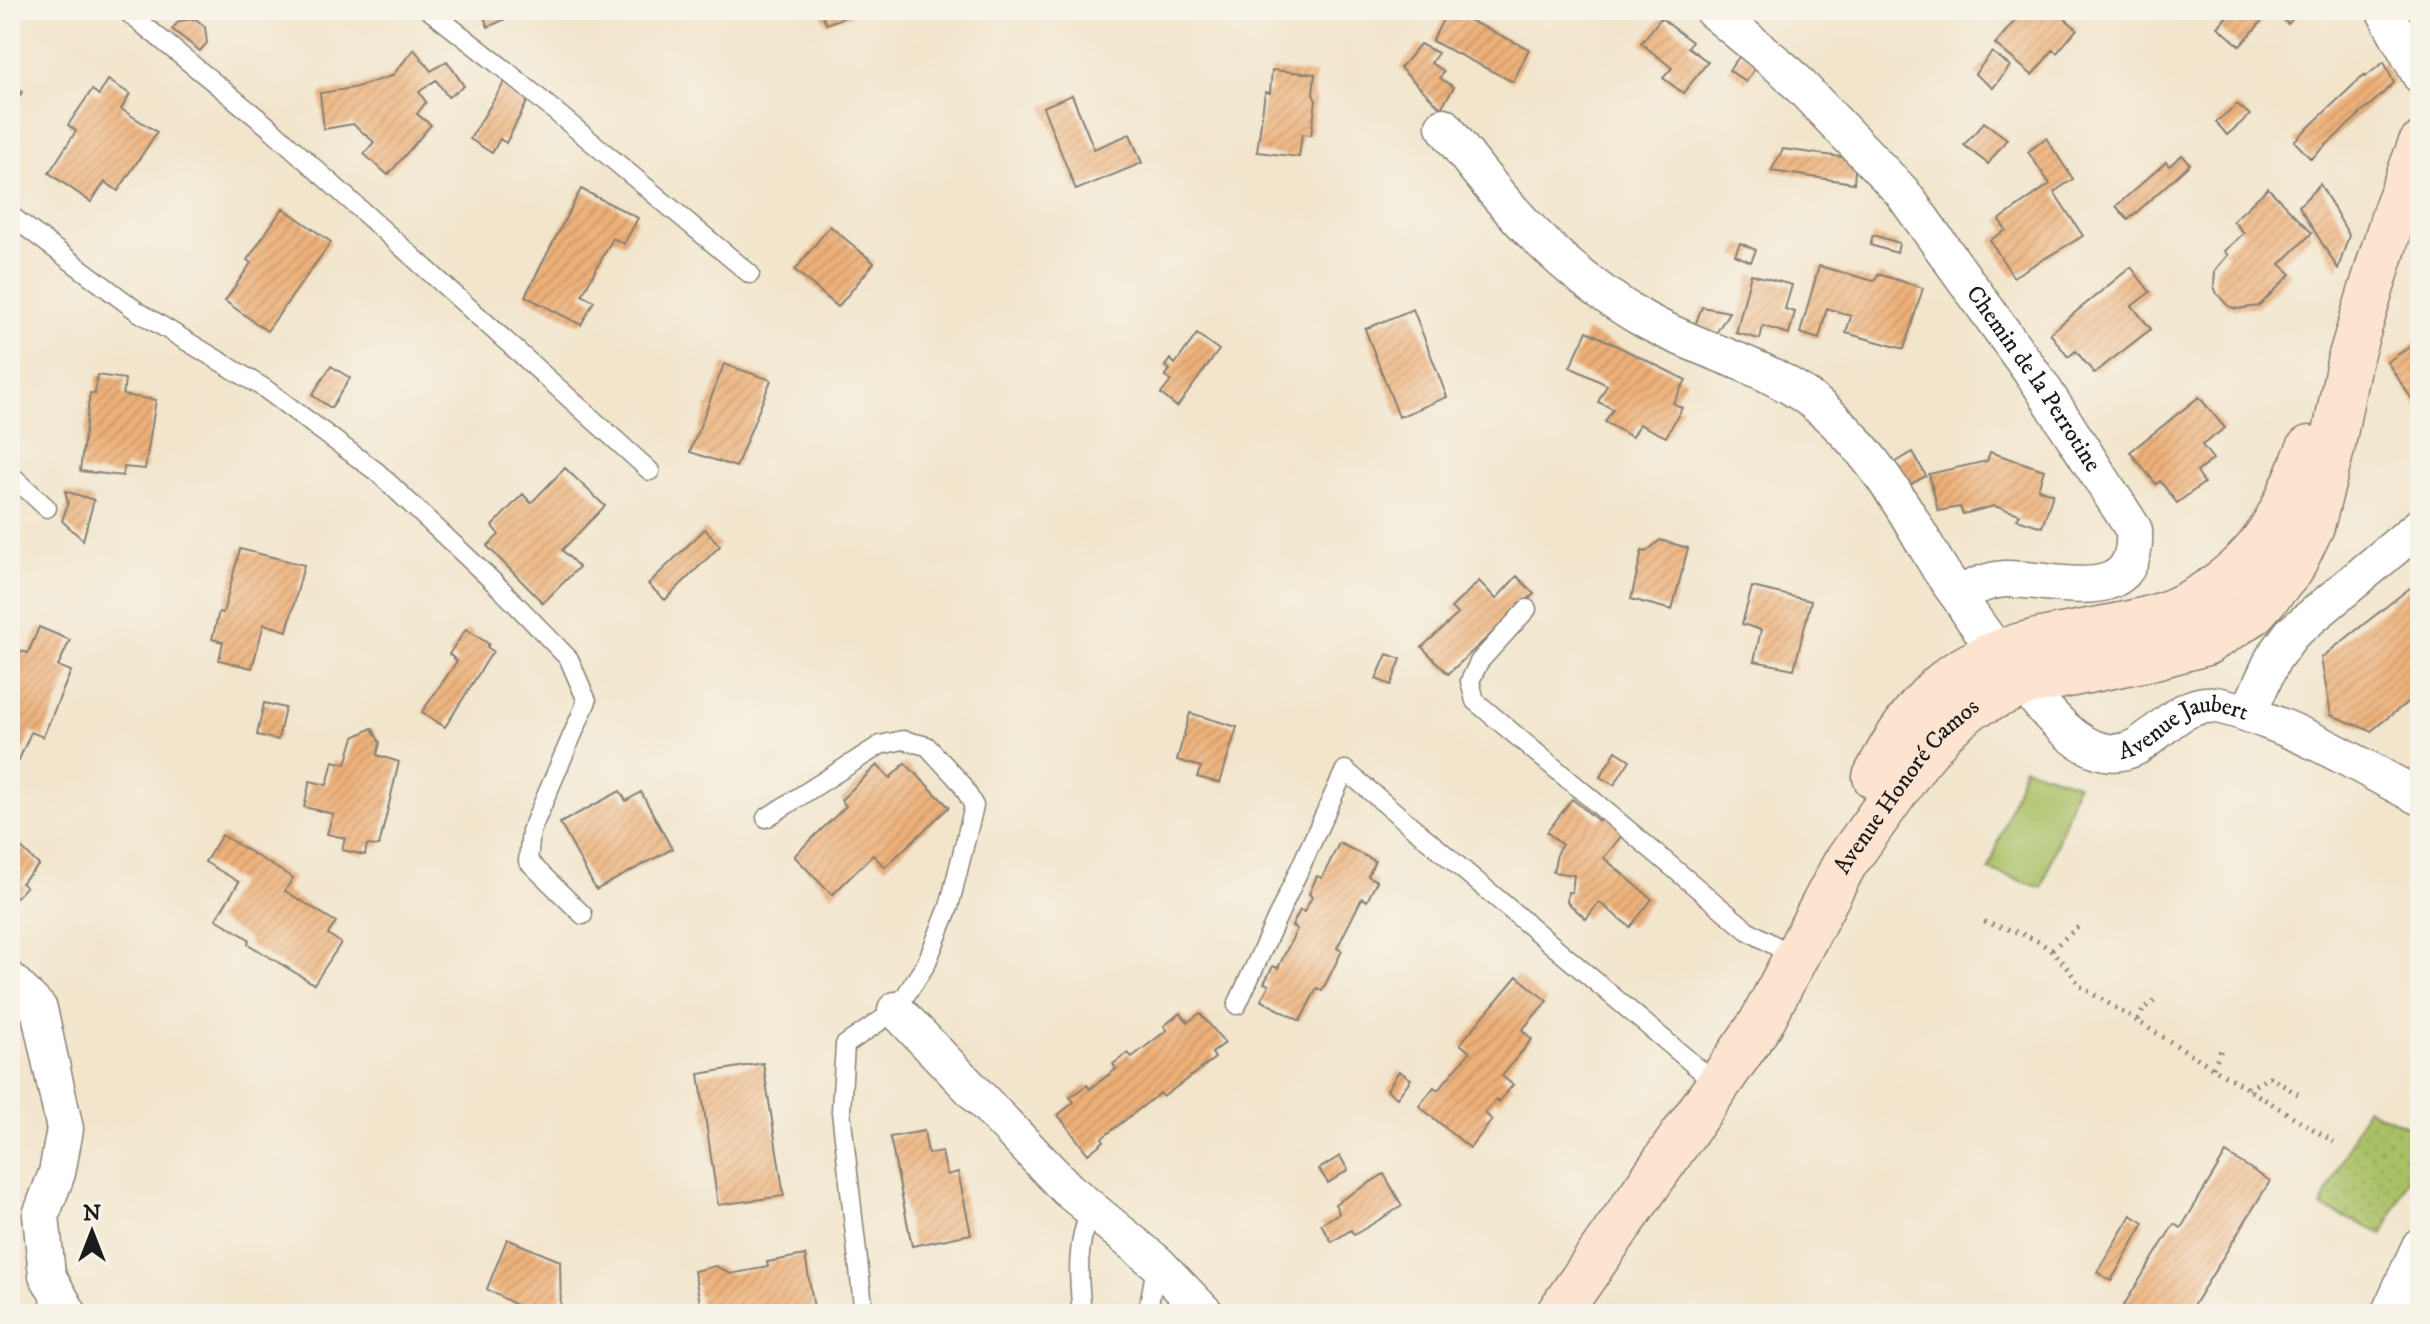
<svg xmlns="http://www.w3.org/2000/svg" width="2430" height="1324" viewBox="0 0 2430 1324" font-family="'IM FELL DW Pica',serif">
  <defs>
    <pattern id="park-dots" width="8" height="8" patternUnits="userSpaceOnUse" patternTransform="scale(2)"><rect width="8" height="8" fill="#a9c065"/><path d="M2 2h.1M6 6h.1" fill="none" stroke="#91a457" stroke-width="1.8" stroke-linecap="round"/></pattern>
    <pattern id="building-hatch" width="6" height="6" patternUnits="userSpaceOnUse" patternTransform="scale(2)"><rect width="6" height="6" fill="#edb079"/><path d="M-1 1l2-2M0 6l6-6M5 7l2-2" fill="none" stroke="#cb9768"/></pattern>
  </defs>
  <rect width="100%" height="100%" fill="#f7f3e8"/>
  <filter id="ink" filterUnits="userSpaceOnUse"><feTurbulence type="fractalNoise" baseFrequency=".0125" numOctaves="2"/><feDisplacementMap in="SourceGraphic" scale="16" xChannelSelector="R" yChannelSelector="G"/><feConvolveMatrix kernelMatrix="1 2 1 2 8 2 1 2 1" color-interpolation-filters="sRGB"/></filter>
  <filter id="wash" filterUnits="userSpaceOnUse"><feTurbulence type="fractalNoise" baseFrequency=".006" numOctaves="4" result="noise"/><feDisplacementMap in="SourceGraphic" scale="32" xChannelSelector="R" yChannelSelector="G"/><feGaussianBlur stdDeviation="1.8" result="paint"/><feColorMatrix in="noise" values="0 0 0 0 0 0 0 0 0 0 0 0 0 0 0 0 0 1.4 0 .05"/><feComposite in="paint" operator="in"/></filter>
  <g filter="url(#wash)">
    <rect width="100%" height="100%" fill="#f2e5cc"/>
    <path fill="#a9c065" stroke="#626e40" stroke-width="2" d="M2024,767L2077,784L2042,888L1989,870Z"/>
    <path fill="url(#park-dots)" stroke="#626e40" stroke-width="2" d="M2366,1108L2420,1132V1153L2383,1234L2321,1207Z"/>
    <g id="blocks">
      <path fill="url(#building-hatch)" d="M481,10H520L521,12L488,27Z
        M820,10H865L826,24Z
        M1448,10L1529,49L1513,82L1432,41Z
        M2024,10H2055L2077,29L2057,53L2053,50L2032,75L1995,44Z
        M2225,10H2272L2240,46L2218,27L2229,14Z
        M2273,10H2301L2288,24Z
        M1661,18L1692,42L1688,47L1708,62L1683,93L1663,78L1672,68L1641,43Z
        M196,19L205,27L207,43L200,51L172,29L179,21Z
        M1420,44L1438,53L1431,63L1444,71L1440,78L1454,87L1441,108L1400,68Z
        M414,49L431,71L447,61L464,86L448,97L436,80L419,92L426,102L417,114L431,125L388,175L364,154L374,142L353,124L324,129L320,93L353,88L392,76Z
        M1743,52L1759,62L1746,82L1729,70Z
        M1992,52L2010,66L1993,88L1975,74Z
        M2384,62L2394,83L2311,159L2294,141L2364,75L2365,77Z
        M1272,70L1315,74L1313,94L1316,101L1311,135L1302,134L1299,157L1257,152L1265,92L1270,93Z
        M507,78L527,95V102L506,143L500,139L492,153L470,139Z
        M108,80L130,94L121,109L157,132L118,191L105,182L91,202L49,173L76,131L68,125L92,90L99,95Z
        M10,84L22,92L10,112Z
        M1072,95L1094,149L1130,134L1142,163L1076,190L1043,107Z
        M2237,104L2250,115L2227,135L2216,122Z
        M1984,122L2007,139L1988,164L1964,145Z
        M2046,138L2073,179L2054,192L2083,236L2013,277L1990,240L2006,230L1999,220L2050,184L2028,152Z
        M1783,149L1856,159L1854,183L1771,171Z
        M2182,155L2190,164L2128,220L2116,206L2166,162L2169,166Z
        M2320,184L2349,235L2338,269L2299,206Z
        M2268,188L2312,233L2280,264L2291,274L2259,306L2236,309L2228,306L2217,294L2214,286L2215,270L2228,255L2224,251L2244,233L2233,221Z
        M581,189L638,218L624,244L613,238L582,295L594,301L581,325L525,296Z
        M283,208L331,242L267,331L225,301L251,263L247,260Z
        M830,226L874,263L838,307L795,270Z
        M1873,235L1899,243L1897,253L1870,245Z
        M1740,243L1756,250L1751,262L1735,255Z
        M1819,266L1874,281L1878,274L1923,288L1904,349L1846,333L1851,316L1827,308L1819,339L1800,333Z
        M2131,267L2150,292L2132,306L2151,329L2094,373L2076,351L2068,357L2050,333Z
        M1751,274L1792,285L1785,309L1795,312L1789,334L1763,326L1760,339L1736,333Z
        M1702,307L1729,312L1714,337L1692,333Z
        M1413,309L1447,397L1399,417L1365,329Z
        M1587,331L1686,380L1673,403L1682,408L1666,437L1639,424L1632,437L1605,422L1613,409L1598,402L1607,385L1570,367Z
        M1197,334L1219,350L1177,407L1161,394L1171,381L1165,376L1170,370L1165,366L1170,359L1175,364Z
        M2420,340V411L2387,362Z
        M724,364L771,380L736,467L690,452Z
        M331,366L350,378L331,408L312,395Z
        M97,375L125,379L123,395L156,400L145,469L124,467L123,476L80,471L90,393L95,394Z
        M2199,397L2225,428L2202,445L2213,459L2197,472L2204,483L2177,503L2160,481L2156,484L2130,452Z
        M1913,452L1926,476L1900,490L1894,463Z
        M1990,452L2044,470L2038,489L2053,494L2042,527L2017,519L2020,514L1994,506L1963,514L1960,507L1938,511L1929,474L1987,461Z
        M565,468L605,506L562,550L579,567L543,603L487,546L499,535L492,526L523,494L531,503Z
        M65,491L94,500L83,540L62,521L68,503Z
        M705,529L720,546L665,600L648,584Z
        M1660,540L1688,548L1672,610L1631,599L1642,551L1646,552Z
        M240,549L304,565L287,631L264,624L252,668L219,660L223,642L212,639L219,612L223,613Z
        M1517,576L1534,594L1448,674L1422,647L1458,614L1451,608L1479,581L1496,599Z
        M2420,580V692L2371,731L2331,715L2321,658Z
        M1752,587L1811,601L1794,669L1754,661L1761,630L1742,624Z
        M39,627L70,640L58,666L71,671L43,737L31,732L15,769L10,766L12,696L10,695V676L21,651L28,653Z
        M466,629L489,644L487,647L493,651L445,727L422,712L457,661L449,654Z
        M1387,654L1401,659L1391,685L1376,679Z
        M264,703L285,708L278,740L257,735Z
        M1190,713L1237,727L1220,783L1197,777L1201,767L1177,760Z
        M372,728L380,743L377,755L399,762L379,846L367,845L365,855L342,850L345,838L327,834L333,814L304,807L310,781L327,785L333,761L346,764L354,737Z
        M1616,751L1630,760L1614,785L1600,777Z
        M905,763L949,807L885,867L873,855L832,895L794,856L846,806L841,800L877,765L890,778Z
        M620,791L626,801L641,792L672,849L596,890L560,823Z
        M1572,799L1599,821L1605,813L1625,831L1604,858L1652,899L1630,927L1599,902L1586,919L1567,902L1568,892H1572L1574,875L1553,872L1558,850L1562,845L1547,832Z
        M222,835L293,878L285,891L336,922L328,934L341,943L314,984L248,944L249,939L216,919L239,882L205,862Z
        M10,837L39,865L21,883L26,887L10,904Z
        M1339,843L1375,861L1368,876L1377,881L1367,901L1362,898L1337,948L1342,951L1322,991L1317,988L1300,1021L1261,1000L1269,985L1264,983L1273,966L1278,968L1297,929L1292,926L1300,910L1304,912L1312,897L1309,894L1317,876L1322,878Z
        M1517,976L1547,1001L1522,1030L1532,1039L1502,1076L1513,1085L1499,1102L1496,1099L1485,1113L1492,1120L1470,1148L1419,1106L1434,1087L1438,1090L1470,1052L1460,1044Z
        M1180,1013L1188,1022L1200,1013L1225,1043L1212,1053L1215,1058L1163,1097L1160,1093L1102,1138L1104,1141L1088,1154L1058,1115L1074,1102L1070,1097L1087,1085L1090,1089L1116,1069L1113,1064L1128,1053L1132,1057L1167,1030L1164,1026Z
        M763,1063L784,1196L718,1205L699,1074Z
        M1399,1071L1411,1079L1397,1098L1387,1090Z
        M924,1131L928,1154L942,1152L947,1175L958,1172L971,1234L912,1246L890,1137Z
        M2226,1153L2270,1181L2188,1314L2119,1313L2174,1224L2181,1228Z
        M1340,1156L1348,1170L1328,1183L1319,1169Z
        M1384,1174L1402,1206L1354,1235L1351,1230L1332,1242L1321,1224L1339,1213L1335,1204Z
        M2131,1215L2144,1223L2111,1281L2097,1272Z
        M507,1239L560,1261L561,1314H532L487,1289Z
        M805,1255L815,1314H702L694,1271L716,1266L730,1274L768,1267L767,1262Z"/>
    </g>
  </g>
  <g filter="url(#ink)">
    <use href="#blocks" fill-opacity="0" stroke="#878074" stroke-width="2"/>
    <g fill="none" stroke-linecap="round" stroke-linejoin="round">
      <defs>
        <path id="lane" d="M125,10L270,128L650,471
          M429,10L503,68L750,274
          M10,215L137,311L264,388L377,472L502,590L569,659L587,701L531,831L528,861L583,915
          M10,474L47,508
          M1527,609L1479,662L1470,681L1475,701L1747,930L1797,958
          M766,818L880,745L903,740L927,746L962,784L974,806L949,907L926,964L896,1010L845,1045L841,1111L864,1314
          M1237,1005L1345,770L1718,1085
          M1082,1314C1078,1276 1076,1244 1091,1209
          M1147,1314L1157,1263"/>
        <g id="street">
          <path id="s1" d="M1712,10L1788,73L1902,192L2040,384L2134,530C2139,611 2057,578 2005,579C1988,580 1973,587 1958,595C1978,628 1998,653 2023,683C2047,712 2090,771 2136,747C2162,732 2181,702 2215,705C2232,707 2251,715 2267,721C2321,741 2369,771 2420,797"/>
          <path d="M2384,10L2420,75"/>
          <path d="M1444,126C1499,202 1561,272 1643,319C1700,352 1772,365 1822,409C1854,436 1881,472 1903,507C1922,537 1935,566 1958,595"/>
          <path d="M2248,713L2273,659L2291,634L2420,526"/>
          <path d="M10,980L39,1009L65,1129L57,1173L41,1215L47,1275L69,1314"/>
          <path d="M896,1010L1067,1189L1157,1263L1206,1314"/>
          <path d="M2389,1314L2420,1246"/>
        </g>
        <g id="secondary">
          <path d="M1875,777C1893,741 1922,696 1957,673C2018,633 2093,636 2161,615C2195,604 2233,577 2256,550C2281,520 2294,483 2309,448"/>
          <path id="s2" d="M1558,1314L1761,1023L1844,865L1917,762L1943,731L1973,706L2024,684L2147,659L2206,643L2252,614L2291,570L2312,526L2332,449L2349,362L2395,211L2420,145"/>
        </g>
      </defs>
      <use href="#lane" stroke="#878074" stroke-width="21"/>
      <use href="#street" stroke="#878074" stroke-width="39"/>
      <use href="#secondary" stroke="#878074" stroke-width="47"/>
      <path stroke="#878074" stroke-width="5" stroke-dasharray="2 6" stroke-linecap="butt" d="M1984,922C2035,937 2049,940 2080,986L2334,1142
        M2052,949L2078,927
        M2138,1020L2144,1008L2155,1001
        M2213,1067L2222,1048
        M2248,1089L2269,1077L2298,1094"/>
      <use href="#lane" stroke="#fff" stroke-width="18"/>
      <use href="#street" stroke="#fff" stroke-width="36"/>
      <use href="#secondary" stroke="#fde4d1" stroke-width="44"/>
    </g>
  </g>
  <g text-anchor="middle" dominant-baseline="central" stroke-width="8" stroke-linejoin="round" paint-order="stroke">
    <g font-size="24" fill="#1c1c1c" stroke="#f7f3e8">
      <text stroke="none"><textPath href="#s1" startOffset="492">Chemin de la Perrotine</textPath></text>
      <text stroke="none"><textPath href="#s1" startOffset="1194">Avenue Jaubert</textPath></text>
      <text stroke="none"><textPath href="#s2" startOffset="634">Avenue Honoré Camos</textPath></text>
    </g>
  </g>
  <rect width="2430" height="1324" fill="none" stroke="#f7f3e8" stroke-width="40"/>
  <g transform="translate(92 1232)" stroke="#f7f3e8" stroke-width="6" paint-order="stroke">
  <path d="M0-6L14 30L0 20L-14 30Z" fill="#1c1c1c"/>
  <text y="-12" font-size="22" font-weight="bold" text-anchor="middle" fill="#1c1c1c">N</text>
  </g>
</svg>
